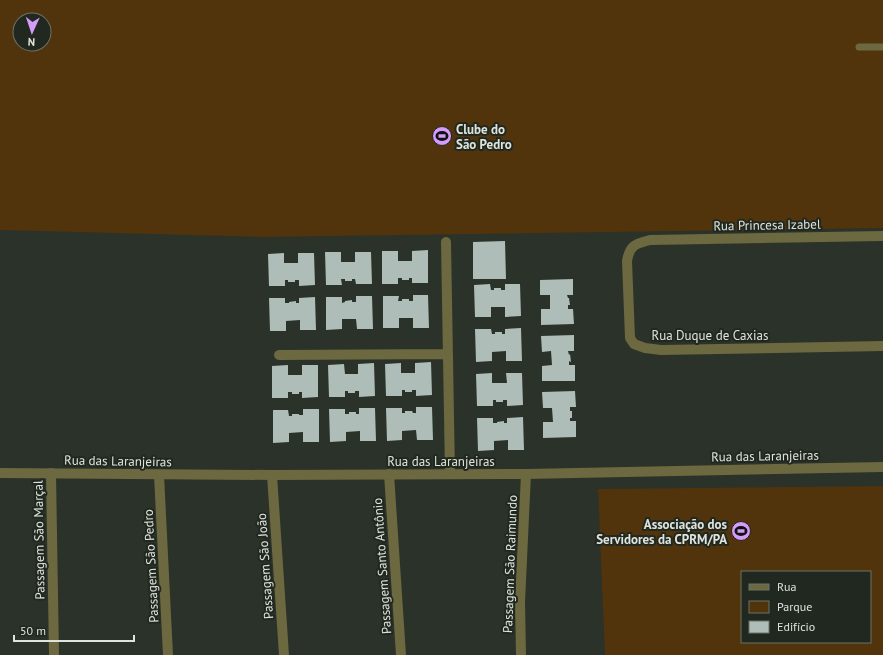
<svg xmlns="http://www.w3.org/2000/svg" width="883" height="655" viewBox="0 0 883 655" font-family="'PT Sans',sans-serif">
  <rect width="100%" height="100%" fill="#2b3229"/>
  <path fill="#51330c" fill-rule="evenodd" d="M0,0H883V228L262,237L0,230ZM20,20H44V44H20Z
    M883,486V655H605L598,489ZM742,572H870V642H742Z"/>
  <path fill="#aebdb8" d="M505,241L506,279H473V242Z
    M428,250V283H412V278H409V280H402V278H398V284H382V251H398V261H412V251Z
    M325,252H341V262H355V252H371L372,284H356L355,279H352V281H345V279H341L342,285H326Z
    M284,253V263H298V253H314L315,285L299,286V280H295V282H288V280H285V286H269L268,254Z
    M573,279V295H567L568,298H569L570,305H568V309H573L574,324L541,325V309H550V295H540V280Z
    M490,284L491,290H494V288H501V290H505V284H520L521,316L505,317V307H491V317H475L474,285Z
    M413,295H428L429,328H413V318H399V328H383V296H399L398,301H402V299H409V301H413Z
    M356,296H372L373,329H357L356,319H342V329L326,330V297H342V303L345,302V301L352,300V302H356Z
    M315,297L316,330H300V320L286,321V331H270L269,298H285V303H289V302L296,301V303H299V298Z
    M521,328L522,361H506V351L492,352V361L476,362L475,329H491L492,334H495V332H502V334H505V329Z
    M574,335V351H568L569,355L570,354L571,362L569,361V365H575V381H542V366L552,365L551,351L542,352L541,336Z
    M431,362L432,395L416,396V390H412V392H405V390H402V396H386L385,364L401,363V373H415V363Z
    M374,363L375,396L359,397V391H355V393H348V391H345V397H329L328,365L344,364L345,374H358V364Z
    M288,365V375H302V365H318V397L302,398V392H299V394H292V392H288V398H272V366Z
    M492,373V383H507L506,373H522L523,405L507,406V400H503V402H496V400H493V406H477L476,374Z
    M575,391L576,407H570V411H572V418H570V421H576V437L543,438V422H553L552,408H543L542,392Z
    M416,407H432L433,440H417L416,430L402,431V440L387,441L386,408H402V413H405V411H412L413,413H416Z
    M359,408H375L376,441H360V431L346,432V441L330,442L329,409H345V414H349V412H356V414H359Z
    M303,409H319V442H303V432L289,433V442L273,443V410H288L289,416H292V414H299V415H303Z
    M523,417L524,450H508V440L494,441V450L478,451L477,418H493V423H497V422L504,421V423H507V418Z"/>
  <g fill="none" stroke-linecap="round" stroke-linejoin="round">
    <path stroke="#6c683f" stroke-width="7" d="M859,47H883"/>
    <path stroke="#6c683f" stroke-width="10" d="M883,236L650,240C636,244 630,244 627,261L630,338L634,344L645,348L661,350L883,346
      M446,242L450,474
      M279,355L448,354
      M51,473L54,655
      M389,474L401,655
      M159,475L168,655
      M272,475L284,655
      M521,655L520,602L526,474"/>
    <path stroke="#6c683f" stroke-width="10" d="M0,473L272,475L526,474L883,467"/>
  </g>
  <defs>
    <symbol id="stadium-disc" viewBox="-11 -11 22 22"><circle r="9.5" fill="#d59bfb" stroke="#21281f"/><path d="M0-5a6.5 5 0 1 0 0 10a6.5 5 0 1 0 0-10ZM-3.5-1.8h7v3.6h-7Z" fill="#111"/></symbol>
  </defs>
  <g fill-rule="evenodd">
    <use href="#stadium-disc" x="431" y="125" width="22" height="22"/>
    <use href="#stadium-disc" x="730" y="520" width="22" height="22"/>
  </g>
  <g text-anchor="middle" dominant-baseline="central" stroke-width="4" stroke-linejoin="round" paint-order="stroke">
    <g font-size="13" font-weight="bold" fill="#dfe3dd" stroke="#21281f" text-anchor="start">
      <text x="456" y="129">Clube do<tspan x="456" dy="15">São Pedro</tspan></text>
      <text x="727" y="524" text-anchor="end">Associação dos<tspan x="727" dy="15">Servidores da CPRM/PA</tspan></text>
    </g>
    <g font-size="13" fill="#dfe3dd" stroke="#21281f">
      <text transform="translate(767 225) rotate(-1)">Rua Princesa Izabel</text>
      <text x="710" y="335">Rua Duque de Caxias</text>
      <text transform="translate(765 456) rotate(-1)">Rua das Laranjeiras</text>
      <text transform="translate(118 461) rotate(1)">Rua das Laranjeiras</text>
      <text x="441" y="461">Rua das Laranjeiras</text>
      <text transform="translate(39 540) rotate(-91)">Passagem São Marçal</text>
      <text transform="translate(510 564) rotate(-88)">Passagem São Raimundo</text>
      <text transform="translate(151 566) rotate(-93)">Passagem São Pedro</text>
      <text transform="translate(265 566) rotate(-94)">Passagem São João</text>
      <text transform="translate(382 566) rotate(-94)">Passagem Santo Antônio</text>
    </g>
  </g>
  <rect x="741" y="571" width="130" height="72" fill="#21281f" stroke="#6d736b"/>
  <rect x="749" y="584" width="20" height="6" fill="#6c683f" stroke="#6d736b"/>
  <text x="777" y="591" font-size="12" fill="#dfe3dd">Rua</text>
  <rect x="749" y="601" width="20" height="12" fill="#51330c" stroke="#6d736b"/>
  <text x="777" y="611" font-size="12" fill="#dfe3dd">Parque</text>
  <rect x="749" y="621" width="20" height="12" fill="#aebdb8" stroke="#6d736b"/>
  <text x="777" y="631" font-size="12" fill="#dfe3dd">Edifício</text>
  <g transform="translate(32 32) rotate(183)"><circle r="19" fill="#21281f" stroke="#6d736b"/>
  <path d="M0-3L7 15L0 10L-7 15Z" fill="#d59bfb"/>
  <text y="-6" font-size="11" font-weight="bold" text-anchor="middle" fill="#dfe3dd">N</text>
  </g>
  <path d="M14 635v6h120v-6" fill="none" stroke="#dfe3dd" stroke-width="2"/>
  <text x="20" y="635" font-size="12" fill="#dfe3dd" stroke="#21281f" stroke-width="3" paint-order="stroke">50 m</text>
</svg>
